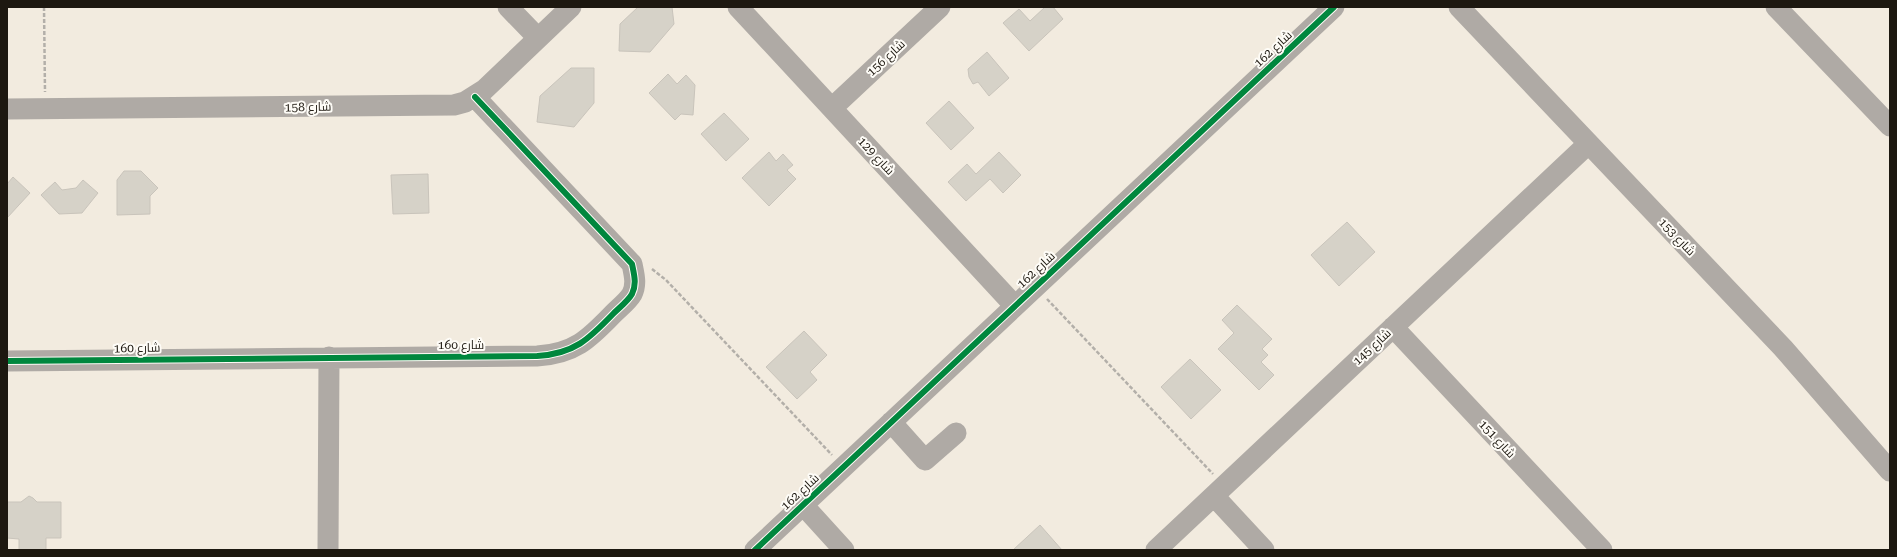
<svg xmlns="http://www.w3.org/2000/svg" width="1897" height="557" viewBox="0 0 1897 557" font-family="'Roboto Serif',Cairo,serif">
  <rect width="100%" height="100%" fill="#f2ebdf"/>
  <path fill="#d6d2c8" stroke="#c9c4bb" d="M638,7H672L674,24L650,52L619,51L620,24Z
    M1045,7H1053L1063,19L1029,51L1003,23L1019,9L1030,21Z
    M987,52L1009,78L989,96L978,82L973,84L969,77L968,69Z
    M571,68H594V103L574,127L537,122L540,96Z
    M668,74L677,84L686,75L695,85L693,115L681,114L675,120L649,93Z
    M949,101L974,128L951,150L926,123Z
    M724,113L749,139L726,161L701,134Z
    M769,152L776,161L783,154L793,165L787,170L796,179L769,206L742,178Z
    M999,152L1021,175L1003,193L990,179L966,201L948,182L967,164L976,174Z
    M124,171H141L158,188L150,196V214L117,215V180Z
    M428,174L429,213L393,214L391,175Z
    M13,177L30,193L7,218V184Z
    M83,180L98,193L82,213L59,214L41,195L55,182L62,190L76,188Z
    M1347,222L1375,252L1339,286L1311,255Z
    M1237,305L1272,339L1262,349L1268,355L1261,362L1274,375L1259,390L1218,349L1234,333L1222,320Z
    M804,331L827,355L810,372L817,380L797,399L766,367Z
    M1190,359L1221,390L1191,419L1161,387Z
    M29,496L33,498L37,502H61V538H46V550H19V539L7,538V502H21Z
    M1040,525L1062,550H1013Z"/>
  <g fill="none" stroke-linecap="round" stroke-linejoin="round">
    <path stroke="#b3afa9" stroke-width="2.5" stroke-dasharray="4 2" stroke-linecap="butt" d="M44,7L45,92
      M652,269L666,280L832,455
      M1047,299L1213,474"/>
    <path stroke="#afaaa5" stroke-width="21" d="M508,7L538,38
      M738,7L1014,305
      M1459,7L1783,348L1890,471
      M1776,7L1890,126
      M832,108L940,7
      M7,109L454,105L465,102L484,90L571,7
      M1393,327L1602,550
      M7,361L537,356C574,354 589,339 613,314C619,308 628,301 632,294C637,284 634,274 632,264L475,97
      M891,422L925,460L956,433
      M1214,496L1264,550
      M803,505L844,550
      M328,550L329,357
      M755,550L1334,7
      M1156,550L1588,144"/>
    <defs>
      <path id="cycleway" d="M7,361L537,356C574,354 589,339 613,314C619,308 628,301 632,294C637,284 634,274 632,264L475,97
        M755,550L1334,7"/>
    </defs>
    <use href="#cycleway" stroke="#fefcf7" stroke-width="8"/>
    <use href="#cycleway" stroke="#00873e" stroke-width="6"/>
  </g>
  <g text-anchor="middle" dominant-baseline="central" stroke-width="4" stroke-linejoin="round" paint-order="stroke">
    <g font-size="12" fill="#1d1810" stroke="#fefcf7">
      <text transform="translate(1273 49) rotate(-43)">شارع 162</text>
      <text transform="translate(886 58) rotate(-43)">شارع 156</text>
      <text transform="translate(308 107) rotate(-1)">شارع 158</text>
      <text transform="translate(876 156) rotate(47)">شارع 129</text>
      <text transform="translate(1677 237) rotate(46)">شارع 153</text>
      <text transform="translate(1036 270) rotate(-43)">شارع 162</text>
      <text x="461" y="345">شارع 160</text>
      <text transform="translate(1372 347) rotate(-43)">شارع 145</text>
      <text transform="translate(137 348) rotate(-1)">شارع 160</text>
      <text transform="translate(1497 439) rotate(47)">شارع 151</text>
      <text transform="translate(800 492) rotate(-43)">شارع 162</text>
    </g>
  </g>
  <rect width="1897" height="557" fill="none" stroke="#1d1810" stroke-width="16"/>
</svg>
